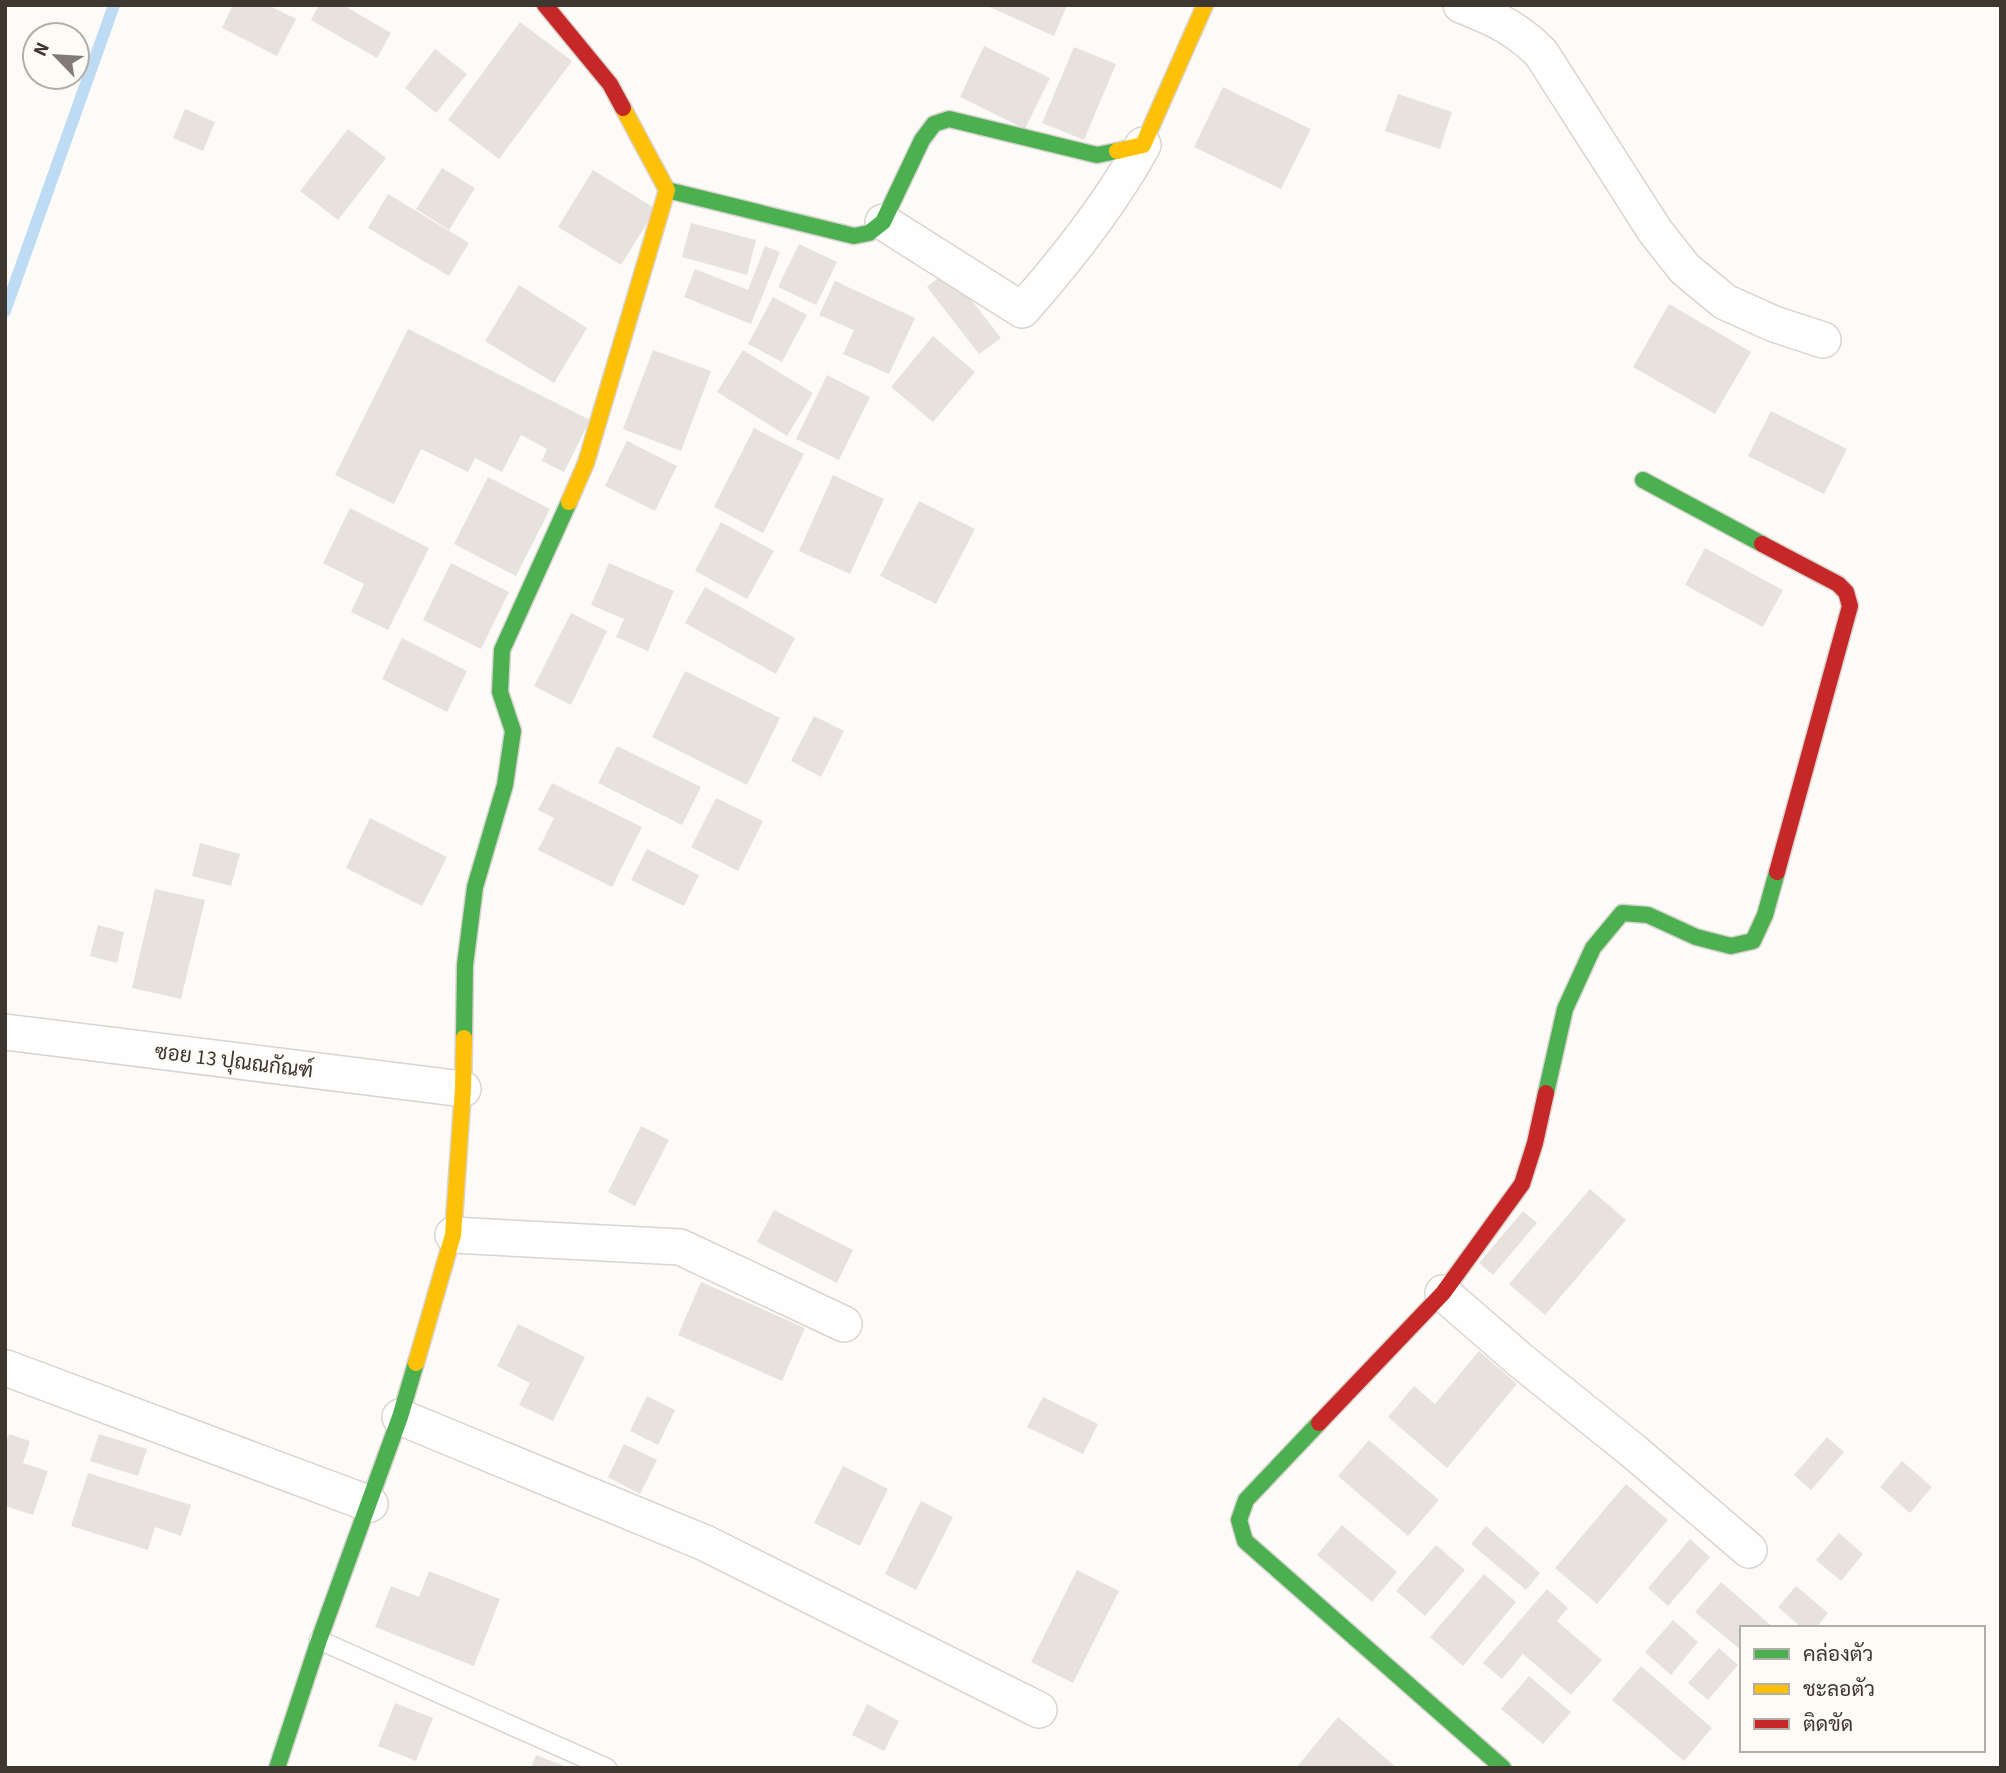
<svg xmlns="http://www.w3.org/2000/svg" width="2006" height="1773" viewBox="0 0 2006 1773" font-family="'Source Sans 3',Sarabun,sans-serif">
  <rect width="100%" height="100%" fill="#fdfbf8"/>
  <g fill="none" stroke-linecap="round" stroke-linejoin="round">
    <path stroke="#bddcf4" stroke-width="12" d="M5,311L114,5"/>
  </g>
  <path fill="#e7e2de" d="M233,5H268L296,19L277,56L222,28Z
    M319,5H343L391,33L377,58L311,20Z
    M985,5H1067L1054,36Z
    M520,22L572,61L499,159L448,120Z
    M984,46L1050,78L1025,129L960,97Z
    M1074,47L1116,64L1084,140L1042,123Z
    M435,49L467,74L436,113L405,88Z
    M1223,87L1311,129L1281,189L1194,147Z
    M1398,94L1452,112L1440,149L1385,131Z
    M185,109L215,122L203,151L173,138Z
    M348,129L386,158L338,220L300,191Z
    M442,168L475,188L449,230L416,209Z
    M593,170L656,209L621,265L558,227Z
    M388,194L469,243L449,276L368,228Z
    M691,223L756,240L747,275L682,257Z
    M799,244L837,262L816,305L778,287Z
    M765,246L780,252L751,324L684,297L695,269L748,290Z
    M948,270L1001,338L979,354L927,287Z
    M835,281L915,318L889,374L843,354L854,330L819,315Z
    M519,285L587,328L554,383L485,341Z
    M773,297L807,315L782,362L748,344Z
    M1669,304L1751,352L1715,414L1633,367Z
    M408,329L590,420L564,472L542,461L547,449L521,435L502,472L475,458L468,472L421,449L394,504L335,475Z
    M933,336L975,372L933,422L891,387Z
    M653,350L711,371L681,451L623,429Z
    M743,350L813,393L787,436L717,392Z
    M827,375L870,397L839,460L796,439Z
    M1771,411L1847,449L1824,494L1748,456Z
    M754,428L804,454L763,533L714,507Z
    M627,441L677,466L655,511L605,486Z
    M833,475L884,499L850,574L799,551Z
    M488,477L550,509L516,576L454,544Z
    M919,501L975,529L936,604L880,576Z
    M350,508L429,548L388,630L351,612L364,584L323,563Z
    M721,522L774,551L747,599L695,571Z
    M1705,548L1783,590L1763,627L1685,585Z
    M451,563L509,592L481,649L423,620Z
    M609,563L674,591L648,651L616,637L624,619L591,605Z
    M705,587L795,638L776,674L685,623Z
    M571,613L607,631L571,705L534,686Z
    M402,638L467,671L447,712L382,679Z
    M685,671L780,718L747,785L652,737Z
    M814,716L844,731L821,777L791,761Z
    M617,746L701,787L682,825L598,783Z
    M552,783L642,827L612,887L538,850L554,818L538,810Z
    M716,798L763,821L738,871L691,847Z
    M370,818L447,857L422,906L346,868Z
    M200,843L240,854L231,886L192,876Z
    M647,849L699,875L684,906L631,880Z
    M155,889L205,900L181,999L132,988Z
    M98,925L124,932L117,963L90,956Z
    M641,1126L669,1140L635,1206L608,1192Z
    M1590,1189L1626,1220L1545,1315L1509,1284Z
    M774,1210L853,1250L837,1283L757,1242Z
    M1523,1211L1537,1223L1493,1275L1479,1263Z
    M701,1282L805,1328L782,1381L678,1335Z
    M518,1324L585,1357L553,1421L519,1405L530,1383L497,1366Z
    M1479,1351L1517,1384L1447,1468L1388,1417L1414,1386L1435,1404Z
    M647,1396L675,1410L658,1445L630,1431Z
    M1043,1397L1098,1424L1083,1454L1027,1427Z
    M9,1434L30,1441L23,1463L48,1471L33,1515L5,1506V1444Z
    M99,1434L147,1449L138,1476L90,1461Z
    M1827,1437L1844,1452L1811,1490L1794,1475Z
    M1369,1440L1439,1500L1408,1536L1338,1476Z
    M624,1444L657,1460L640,1494L608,1477Z
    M1902,1461L1932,1487L1910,1513L1880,1487Z
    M843,1466L888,1489L860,1546L814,1523Z
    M88,1473L191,1505L181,1536L155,1527L148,1550L71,1526Z
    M1626,1484L1668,1520L1597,1604L1555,1568Z
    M921,1501L953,1517L916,1590L885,1574Z
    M1342,1525L1397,1572L1372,1602L1317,1555Z
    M1486,1526L1540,1573L1526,1590L1471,1544Z
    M1839,1533L1863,1554L1841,1581L1816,1560Z
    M1690,1539L1710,1557L1668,1606L1648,1588Z
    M1436,1545L1465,1570L1425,1616L1396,1591Z
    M1077,1570L1119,1591L1073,1683L1031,1662Z
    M429,1571L500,1599L474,1666L375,1627L391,1586L419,1597Z
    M1484,1574L1516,1602L1463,1666L1430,1637Z
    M1721,1582L1774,1628H1742V1651L1695,1612Z
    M1796,1586L1828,1613L1816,1628H1802L1778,1607Z
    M1547,1589L1568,1608L1557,1621L1602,1660L1571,1695L1523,1654L1502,1679L1483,1663Z
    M1673,1620L1698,1642L1671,1675L1645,1652Z
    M1719,1648L1738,1665L1708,1700L1688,1683Z
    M1641,1666L1712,1728L1684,1761L1612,1700Z
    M1529,1676L1571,1712L1543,1744L1501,1709Z
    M395,1703L433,1718L416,1761L378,1746Z
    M867,1704L899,1721L884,1751L852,1735Z
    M1338,1717L1397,1768H1296Z
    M536,1755L569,1768H531Z"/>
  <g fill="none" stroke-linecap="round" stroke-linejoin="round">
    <defs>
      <path id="lane" d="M319,1640L607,1768"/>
      <path id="street" d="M1461,5C1494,18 1516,28 1541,53L1655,231L1685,269L1725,302L1774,324L1823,340
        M883,222L1022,310C1067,259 1110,205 1143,145
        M5,1032L463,1089
        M453,1235L680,1247L844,1324
        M1443,1293L1520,1360L1632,1450L1749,1550
        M6,1368L370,1504
        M400,1417L705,1543L1039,1710"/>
      <path id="fast" d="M667,190L854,236L869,233L883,222L922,140L934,124L949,119L1097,155L1117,151
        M1643,480L1762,544
        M464,1038L465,965L475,887L505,785L513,731L500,692L502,650L569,502
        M1546,1093L1565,1009L1593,948L1622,913L1648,915L1696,937L1731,946L1753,941L1765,915L1777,872
        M1319,1423L1246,1500L1239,1520L1245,1541L1503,1768
        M277,1768L319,1640L400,1417L416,1363"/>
      <path id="slow" d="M1117,151L1143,145L1205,5
        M569,502L586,463L667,190L623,108
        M416,1363L453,1235L463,1089L464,1038"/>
      <path id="jam" d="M545,5L610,84L623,108
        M1762,544L1838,584L1846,592L1850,606L1777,872
        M1319,1423L1443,1293L1522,1184L1535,1143L1546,1093"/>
    </defs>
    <use href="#lane" stroke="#d9d4d0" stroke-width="21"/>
    <use href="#street" stroke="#d9d4d0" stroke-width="38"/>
    <use href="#fast" stroke="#d9d4d0" stroke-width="19"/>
    <use href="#slow" stroke="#d9d4d0" stroke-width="19"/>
    <use href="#jam" stroke="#d9d4d0" stroke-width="19"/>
    <use href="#lane" stroke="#fffefe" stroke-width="18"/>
    <use href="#street" stroke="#fffefe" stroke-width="35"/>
    <use href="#fast" stroke="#4caf50" stroke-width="16"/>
    <use href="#slow" stroke="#ffc107" stroke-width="16"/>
    <use href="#jam" stroke="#c62828" stroke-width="16"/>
  </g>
  <g text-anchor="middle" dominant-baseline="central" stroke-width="5" stroke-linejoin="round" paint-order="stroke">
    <g font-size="21" fill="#3d372f" stroke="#fefbf7">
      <text transform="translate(234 1061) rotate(7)">ซอย 13 ปุณณกัณฑ์</text>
    </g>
  </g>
  <rect width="2006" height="1773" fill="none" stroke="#3d372f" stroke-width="14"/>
  <rect x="1740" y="1626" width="245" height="126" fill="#fefbf7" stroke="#b1ada7" stroke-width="2"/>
  <rect x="1754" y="1649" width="35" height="10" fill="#4caf50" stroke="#b1ada7" stroke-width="2"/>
  <text x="1803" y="1661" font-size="21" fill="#3d372f">คล่องตัว</text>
  <rect x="1754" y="1684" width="35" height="10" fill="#ffc107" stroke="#b1ada7" stroke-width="2"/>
  <text x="1803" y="1696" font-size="21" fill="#3d372f">ชะลอตัว</text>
  <rect x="1754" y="1719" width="35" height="10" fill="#c62828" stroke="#b1ada7" stroke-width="2"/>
  <text x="1803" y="1731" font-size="21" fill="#3d372f">ติดขัด</text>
  <g transform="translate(56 56) rotate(295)"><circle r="33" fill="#fefbf7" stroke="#b1ada7" stroke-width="2"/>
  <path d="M0-5L12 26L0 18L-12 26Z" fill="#807c75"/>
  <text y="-10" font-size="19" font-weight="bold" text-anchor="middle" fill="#3d372f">N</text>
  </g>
</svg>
